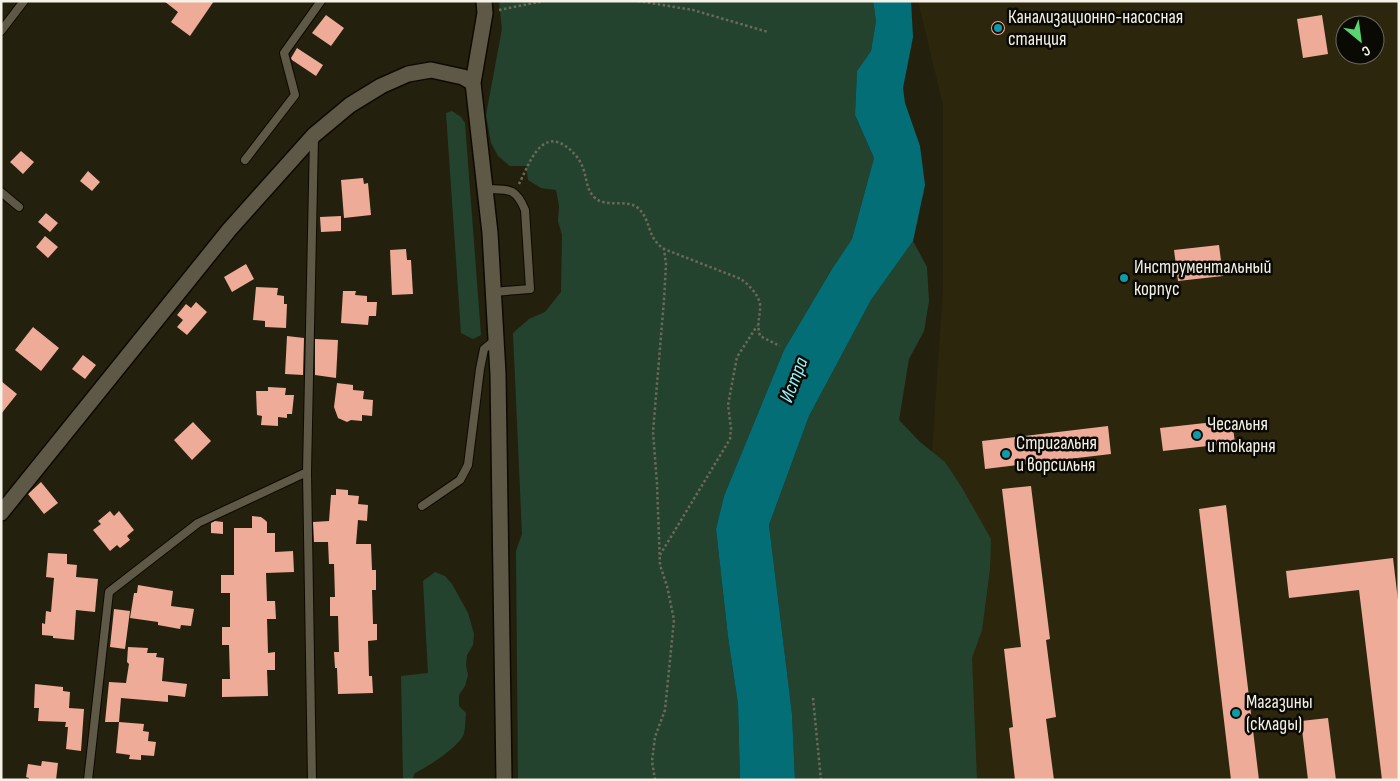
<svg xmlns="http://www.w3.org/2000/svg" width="1400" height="781" viewBox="0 0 1400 781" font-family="'Sofia Sans Condensed',sans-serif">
  <rect width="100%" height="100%" fill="#24200e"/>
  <path fill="#2c260d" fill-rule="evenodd" d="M918,1H1399V780H910L943,289V105ZM1345,25H1375V55H1345Z"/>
  <path fill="#24432e" d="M499,1H873L876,21L871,51L857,71L855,115L874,158L852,239L832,269L784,350L724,496L716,529L728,637L738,704L740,780H518L516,551L522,534L513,333L529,319L545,312L561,292L562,235L558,221L559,206L556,190L541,188L528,180L526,166H510L498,156L491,143L486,115L502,29Z
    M452,111L461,117L465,123L481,335L473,339L461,333L446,113Z
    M913,241L927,267L929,301L924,331L909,359L899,420L920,442L945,462L961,486L991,539L990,569L982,630L972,658L977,780H795L792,714L769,525L809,416L871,300Z
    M435,572L445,576L452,584L468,613L474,634L473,645L467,655L466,665L468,675L465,686L459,695V706L466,713C465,719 466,726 464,733C462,745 426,768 415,773L412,780H403L401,676L428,673L423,581Z"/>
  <path fill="#036e76" d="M873,1H911L913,37L903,88L905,103L920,146L925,185L913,241L871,300L809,416L769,525L792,714L795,780H740L738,704L728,637L716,529L724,496L784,350L832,269L852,239L874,158L855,115L857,71L871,51L876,21Z"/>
  <path fill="#edab98" d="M164,1H214L190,36L171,22L178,12Z
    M326,15L344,28L331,46L312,33Z
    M1322,15L1328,54L1303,58L1297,19Z
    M991 28a7 7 0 1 1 14 0a7 7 0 1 1-14 0Z
    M297,48L323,65L316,76L292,60L291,58Z
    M21,151L34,162L23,174L10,162Z
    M88,171L100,182L92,191L80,181Z
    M363,178L364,184L368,183L371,215L344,218L341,180Z
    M46,213L58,223L50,232L38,222Z
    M341,216V231L321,232L320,217Z
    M45,236L58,247L48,258L36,247Z
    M1219,245L1223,276L1178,281L1174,250Z
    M406,249L407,260H411L413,294L392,295L390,250Z
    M246,264L254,279L232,292L224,277Z
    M256,287L278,288L277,295L284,296V304H287L286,328L265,327V321L253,320Z
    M343,291H356L355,295L367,296V302H377L376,316H369L368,325L341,323Z
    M196,302L207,312L187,335L177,327L183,320L177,315L186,304L191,308Z
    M33,327L59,348L41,371L15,350Z
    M287,336L304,338L303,375L285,374Z
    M315,339L338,340L336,378L315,375Z
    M83,355L96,365L85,379L72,369Z
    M1,381L17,394L1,414Z
    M337,383L353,385V390L364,391L363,399L373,400L372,416L362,415V421L351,420L347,422L338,418L334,407Z
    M268,387L286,388L285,395H294L292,414H287V418L278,417V426L261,425L262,416L257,415L256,391H268Z
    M1232,420L1235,443L1163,451L1160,428Z
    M193,422L211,441L192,460L174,440Z
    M1108,426L1111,454L985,469L982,441Z
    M41,482L58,503L44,514L28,494Z
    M1031,486L1050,639L1046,640L1056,717L1046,719L1054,780H1015L1009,728L1013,727L1004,649L1021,647L1002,489Z
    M336,489L348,490V495L359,496L358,504L368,505L367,521L358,520L356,544H371L372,570H376V590H372L373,624H377V640L368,641L369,676H372L373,693L338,694L337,668H335L334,652H339L338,616H330V597H335L334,564H329L328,542H314L313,522L329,521L331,495H336Z
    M1226,505L1259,780H1231L1199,509Z
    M110,511L114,516L119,511L134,530L127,536L130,540L120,548L117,545L110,551L93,530L101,524L98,521Z
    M252,516L261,517L265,520L267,522V533H275V552L293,551L294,572L266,573L267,601H275L276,619H267L268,653L275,652V670H267L268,696L222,697V679H230L229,645H222V627H230V593H221V575H234V528H252Z
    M215,521L223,522V534L211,533V523Z
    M48,553L67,554V564L77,565L76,577L98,579L95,612L76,610L74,640L53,638V636L42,635V623L45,624L46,611L51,612L54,578L46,577Z
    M1393,558L1399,609V780H1382L1359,590L1289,598L1286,571Z
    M138,585L173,591L171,606L194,609L191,626L181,625L180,629L158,625V622L130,618L134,593H137Z
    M114,609L130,611L125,649L110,647Z
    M128,647L148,648L147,653H157L156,657L164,658L162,681L187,684L185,697L168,695V702L121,698L119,722L144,724L143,731L149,732L148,741L156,742L154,756L141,755V760L129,759L130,755L116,753L119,722H105L109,682L126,683L129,664L127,662Z
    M35,684L63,687V691L70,692L69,708L84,709L81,751L66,749L68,727H65L66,722L38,721L39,708H34Z
    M1328,718L1336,780H1308L1301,721Z
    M42,761L58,763L56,780H29V778L26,777L28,764L41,766Z"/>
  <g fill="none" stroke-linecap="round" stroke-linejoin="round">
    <defs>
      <path id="service" d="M1,31L24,1
        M245,160L295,95L284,53L321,1
        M485,189C508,190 515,186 525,210L530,289L493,292
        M1,192L19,207
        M422,506L460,480L468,465L480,369L484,349L495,340
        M88,780L109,592L198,523L307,472
        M312,780L307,472L314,137"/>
      <path id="minor" d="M484,1L485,13L473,83L490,233L498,374L504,780
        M1,513L229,230L314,135L350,105L381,86L408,74L431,70L463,77L473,83"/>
    </defs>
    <use href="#service" stroke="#0d0900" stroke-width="10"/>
    <use href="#minor" stroke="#0d0900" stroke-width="18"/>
    <path stroke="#6d6959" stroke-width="2.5" stroke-dasharray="2.5 2.5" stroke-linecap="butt" d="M638,1L693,10L768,32
      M499,10L544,1
      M519,184C528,167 539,130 564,145C572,150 580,159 583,168C587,178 586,189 594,197C606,209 626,198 638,208C652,221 646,237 664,249L741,279C749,285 758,294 760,304C761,316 756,321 760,336L780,346
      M660,555L730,439L731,428L728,405L737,357L757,326
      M813,698L821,780
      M655,780L652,761L655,737L665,710L674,620L667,586L660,565L657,484L653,432L664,300L666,264L664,249"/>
    <use href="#service" stroke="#5e5946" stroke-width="8"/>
    <use href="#minor" stroke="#5e5946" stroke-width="15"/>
  </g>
  <g fill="#0f9aa8" stroke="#0b0904" stroke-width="2">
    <circle cx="998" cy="28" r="5"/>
    <circle cx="1124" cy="278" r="5"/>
    <circle cx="1197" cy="435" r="5"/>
    <circle cx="1006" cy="454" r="5"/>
    <circle cx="1236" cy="713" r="5"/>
  </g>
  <g text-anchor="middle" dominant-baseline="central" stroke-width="5" stroke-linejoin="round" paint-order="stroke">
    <g font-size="19" fill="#f5f2e7" stroke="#0b0904" text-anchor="start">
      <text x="1008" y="17">Канализационно-насосная<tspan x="1008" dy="22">станция</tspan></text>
      <text x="1134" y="267">Инструментальный<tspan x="1134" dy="22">корпус</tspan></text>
      <text x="1207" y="424">Чесальня<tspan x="1207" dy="22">и токарня</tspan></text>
      <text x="1016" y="443">Стригальня<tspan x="1016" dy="22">и ворсильня</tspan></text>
      <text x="1246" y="702">Магазины<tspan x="1246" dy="22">(склады)</tspan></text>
    </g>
    <g font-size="20" font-style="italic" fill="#94f3fc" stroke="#0b0904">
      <text transform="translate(794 380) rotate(-69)">Истра</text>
    </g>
  </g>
  <rect width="1400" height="781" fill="none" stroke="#f5f2e7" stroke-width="5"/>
  <g transform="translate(1360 40) rotate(151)"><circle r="24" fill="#0b0904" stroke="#69665f"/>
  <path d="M0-4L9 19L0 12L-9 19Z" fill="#58d56f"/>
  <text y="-8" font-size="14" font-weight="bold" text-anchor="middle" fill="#f5f2e7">С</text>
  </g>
</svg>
